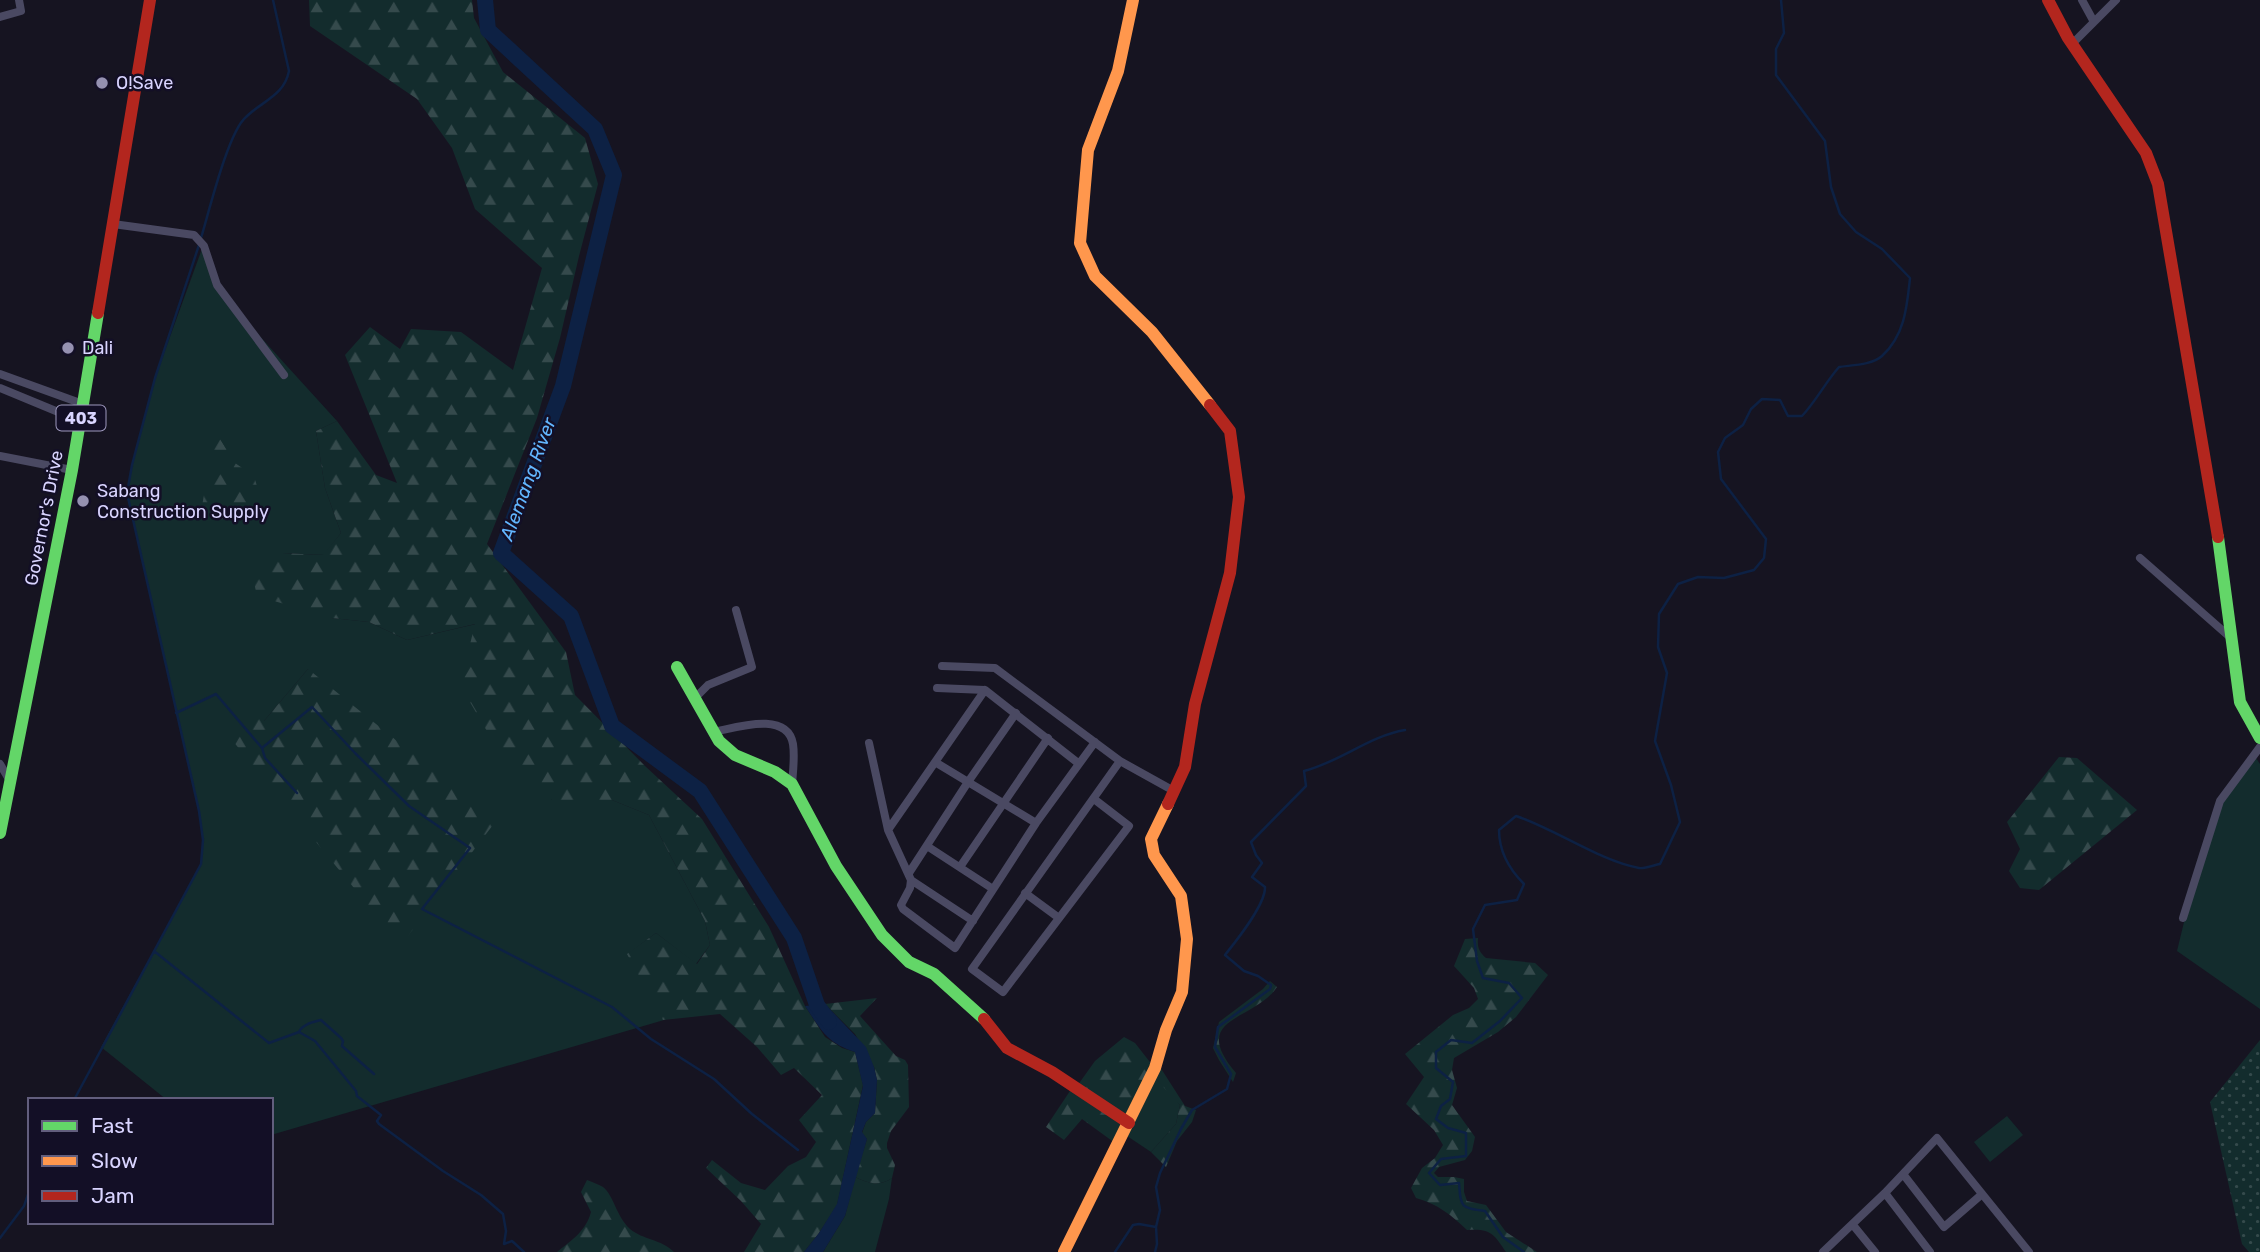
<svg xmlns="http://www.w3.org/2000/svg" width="2260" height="1252" viewBox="0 0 2260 1252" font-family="Rubik,sans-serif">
  <defs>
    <pattern id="forest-firs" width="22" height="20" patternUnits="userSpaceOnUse" patternTransform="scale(1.75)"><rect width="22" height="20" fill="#132c2d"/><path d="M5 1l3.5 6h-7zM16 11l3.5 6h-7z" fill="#354a4c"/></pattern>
    <pattern id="garden-dots" width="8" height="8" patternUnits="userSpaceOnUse" patternTransform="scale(1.75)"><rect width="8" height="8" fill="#132c2d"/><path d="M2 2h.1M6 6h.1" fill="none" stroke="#354a4c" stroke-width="1.8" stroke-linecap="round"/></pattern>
  </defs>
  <rect width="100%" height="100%" fill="#161421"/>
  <path fill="#132c2d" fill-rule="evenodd" d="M203,246L217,285L237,311L337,421L316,431L325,488L341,533L324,555L282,553L332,618L369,622L407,640L476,624L552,800H612L649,815L705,921L710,945L696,964L656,933L628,954L664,1020L271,1135V1100H167L101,1047L201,864L203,840L199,811L127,493L132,465L155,378ZM308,669L401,944L264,721Z
    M2254,755L2260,764V1009L2177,951L2193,885L2220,801Z
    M1155,1078L1171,1093L1180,1105L1176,1124L1151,1152L1127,1136Z
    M2007,1116L2023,1135L1990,1162L1974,1142Z
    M855,1177C868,1183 879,1187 892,1178L889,1199L875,1252H823L845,1216Z"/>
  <path fill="url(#forest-firs)" d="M309,0H472L474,18L503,72L585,138L598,184L579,256L560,338L537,418L487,544L566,652L575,695L645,766L702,819L769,927L805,1006L825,1037L842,1048L855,1052L863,1085L837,1205L819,1233L804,1252H744L761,1224L741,1201L706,1168L712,1160L741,1183L765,1190L788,1166L806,1157L816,1142L799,1120L822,1095L794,1068L781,1075L757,1047L720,1014L663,1020L627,954L656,933L697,964L710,945L705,921L649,815L612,800H552L491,738L460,685L475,624L407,640L369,622L332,618L257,596L249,559L282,553L323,555L341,533L325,488L316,431L337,421L376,475L397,483L345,355L370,327L400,349L411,329L461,332L513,370L542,268L475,209L452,148L417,99L310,26Z
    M215,431L235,463L254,476L259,493L240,517L215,520L201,512Z
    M308,669L496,821L401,945L232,740L248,710L264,721Z
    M2059,757L2077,758L2137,810L2039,890L2020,888L2009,871L2020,849L2007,822Z
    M1478,938C1477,947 1479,952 1486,958L1535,963L1548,975L1516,1017L1498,1032L1454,1058L1452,1070L1457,1088L1452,1105L1475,1137L1472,1151L1465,1160L1439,1167L1434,1173L1438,1177H1454L1464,1179V1192L1467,1201L1486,1205L1506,1232L1537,1252H1506C1494,1234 1491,1228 1467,1230C1451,1215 1438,1204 1416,1198L1411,1188L1422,1168L1435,1158L1443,1145L1434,1130L1406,1104L1424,1077L1405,1054L1453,1015L1469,1008L1478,999L1474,988L1454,966L1465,939Z
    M1270,981L1277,987C1254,1022 1188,1016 1236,1073L1233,1082L1219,1060L1213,1048L1219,1022L1263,989Z
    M877,998L860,1016L896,1056L905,1060L908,1065L909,1107L891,1131L887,1143V1148L895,1165L892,1178C879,1187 868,1183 855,1177L867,1139L862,1133L866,1122L875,1113L877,1080L874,1067L855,1034L825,1004Z
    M1124,1037L1135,1043L1153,1066L1115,1143L1082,1119L1064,1140L1046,1127L1072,1088L1075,1089L1095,1061Z
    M1160,1067L1185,1106L1196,1110L1192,1122L1177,1141L1166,1167L1151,1152L1176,1124L1180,1105L1155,1078Z
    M587,1180C592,1182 598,1184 603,1187C614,1196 616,1216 630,1229C643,1240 661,1239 674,1252H557C572,1240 586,1231 591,1212L581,1192Z"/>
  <path fill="url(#garden-dots)" d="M2260,1040V1252H2249L2242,1244L2210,1102Z"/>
  <path fill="#0d2144" d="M825,1004L866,1047L874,1067L877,1080L875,1113L866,1122L862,1132L867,1139L845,1216L823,1252H804L819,1233L837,1204L863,1086L855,1052C827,1043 821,1030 805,1006Z"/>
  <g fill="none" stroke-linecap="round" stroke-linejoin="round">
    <path stroke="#0d2144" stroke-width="2.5" d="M201,238C209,212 228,132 246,117C262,101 284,96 289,71L273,0
      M176,713L216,694L262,748L265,758L297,793
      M262,748L312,707L355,753L409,806L470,848L422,909L612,1007L651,1039L714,1079L752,1114L798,1150
      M154,951L269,1043L299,1032L315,1041L356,1091L357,1096L381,1115L377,1121L379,1124L443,1171L481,1195L503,1214L506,1231L504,1244L512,1241L524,1252
      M299,1032C302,1024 314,1022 321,1020L341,1038L343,1041L342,1046L374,1074
      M74,1100L201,864L203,840L199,811L127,493L132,465L155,378L199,245
      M0,1238L24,1206L30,1189
      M1115,1252L1133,1225L1139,1224L1156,1227L1160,1210L1156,1187L1160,1173L1181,1129L1192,1110L1227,1089L1231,1074L1215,1047L1218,1027L1270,989L1271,985L1258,976L1244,971L1225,955C1237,940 1266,904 1265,887L1252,877L1262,863L1256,855L1251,842L1306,786L1304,771C1340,762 1369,736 1405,730
      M1155,1252L1157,1244L1156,1227
      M1524,1252L1503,1237L1485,1211C1460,1208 1461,1207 1459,1183L1440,1185L1429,1173L1441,1159L1466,1156V1133L1448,1128L1436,1119L1441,1106L1450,1099L1453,1082L1436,1068V1052L1451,1040L1472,1043L1500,1021L1522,998L1509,983L1483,978L1477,961L1473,929L1485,905L1517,900L1524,884C1509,869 1499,851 1499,830L1516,816C1555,829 1600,861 1639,868C1645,869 1654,865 1660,864L1680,822L1671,785L1655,741L1667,673L1658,647L1659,614L1678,584L1698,577L1724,578L1754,570L1764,558L1766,539L1721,479L1718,452L1725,438L1743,425L1751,409L1762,399L1780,400L1788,416H1802C1816,401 1825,383 1839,367C1852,365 1872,365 1882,356C1905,335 1907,306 1910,278L1882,249L1856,232L1840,214L1831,187L1825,141L1776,75V49L1784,33L1781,0"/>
    <path stroke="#0d2144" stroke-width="16" d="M485,0L488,30L595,129L614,175L563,386L501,553L571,616L612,726L700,791L794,938L817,1005L829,1022"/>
    <path stroke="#4a4962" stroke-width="8" d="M2082,0L2094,22
      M0,17L21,11L19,0
      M2072,44L2116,0
      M113,224L194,235L204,246L217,285L284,375
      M0,374L83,404
      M0,388L80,421
      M0,456L72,470
      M2140,558L2231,638
      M942,666L995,668L1120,761L1174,791
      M937,688L985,690L1078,763
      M985,690L888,830L911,880L910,888L901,905L903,909L955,948L1036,823L1095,742
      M695,698L708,685L752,667L736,610
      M713,732C735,728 787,710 793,744C795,757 793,771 792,784
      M869,743L888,830
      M935,762L1036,823
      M0,764L10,781
      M1094,799L1129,826L1003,992L972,969L1120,761
      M927,846L993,889
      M960,867L1048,738
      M909,873L968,782L1016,713
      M911,880L973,921
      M1025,893L1059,918
      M2183,918L2220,801L2260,747
      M1903,1174L1944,1227L1981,1195
      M1885,1193L1937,1138L2029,1252
      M1853,1225L1875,1252
      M1823,1252L1885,1193L1930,1252"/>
    <path stroke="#63d668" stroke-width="12" d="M2218,537L2240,702L2260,738
      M677,667L719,741L735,755L775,772L792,784L836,866L882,935L909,962L934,974L984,1019
      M0,833L72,470L98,313"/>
    <path stroke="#ff974d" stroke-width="12" d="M1133,0L1118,71L1088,150L1080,243L1095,276L1152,332L1210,405
      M1064,1252L1155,1068L1166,1030L1182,992L1187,939L1181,896L1154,855L1151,839L1168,804"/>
    <path stroke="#b3261e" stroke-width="12" d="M2048,0L2068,38L2146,153L2158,184L2218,537
      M98,313L150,0
      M1168,804L1185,767L1195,704L1230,573L1239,497L1230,431L1210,405
      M984,1019L1007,1048L1052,1072L1129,1123"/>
  </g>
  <g fill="#9591b1" stroke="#130f26" stroke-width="2.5">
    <circle cx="102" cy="83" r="7"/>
    <circle cx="68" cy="348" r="7"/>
    <circle cx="83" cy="501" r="7"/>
  </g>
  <g text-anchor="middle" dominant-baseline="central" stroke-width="5" stroke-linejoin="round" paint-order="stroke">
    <rect fill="#130f26" stroke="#9e99be" stroke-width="2" x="56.5" y="405.5" width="49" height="25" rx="5"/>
    <g font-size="16" font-weight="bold" fill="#d9d4ff">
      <text x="81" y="418">403</text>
    </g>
    <g font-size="18" fill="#d9d4ff" stroke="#130f26" text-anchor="start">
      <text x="116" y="83">O!Save</text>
      <text x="82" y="348">Dali</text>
      <text x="97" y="491">Sabang<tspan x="97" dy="21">Construction Supply</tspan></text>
    </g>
    <g font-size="18" fill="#d9d4ff" stroke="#130f26">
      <text transform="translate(44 518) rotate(-79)">Governor's Drive</text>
    </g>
    <g font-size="19" font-style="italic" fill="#62b6ff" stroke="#130f26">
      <text transform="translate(528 479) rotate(-70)">Alemang River</text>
    </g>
  </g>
  <rect x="28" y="1098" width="245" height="126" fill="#130f26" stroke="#625e7d" stroke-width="2"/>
  <rect x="42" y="1121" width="35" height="10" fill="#63d668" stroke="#625e7d" stroke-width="2"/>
  <text x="91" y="1133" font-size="21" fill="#d9d4ff">Fast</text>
  <rect x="42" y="1156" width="35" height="10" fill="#ff974d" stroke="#625e7d" stroke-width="2"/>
  <text x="91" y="1168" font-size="21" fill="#d9d4ff">Slow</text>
  <rect x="42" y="1191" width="35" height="10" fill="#b3261e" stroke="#625e7d" stroke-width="2"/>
  <text x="91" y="1203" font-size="21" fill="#d9d4ff">Jam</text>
</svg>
